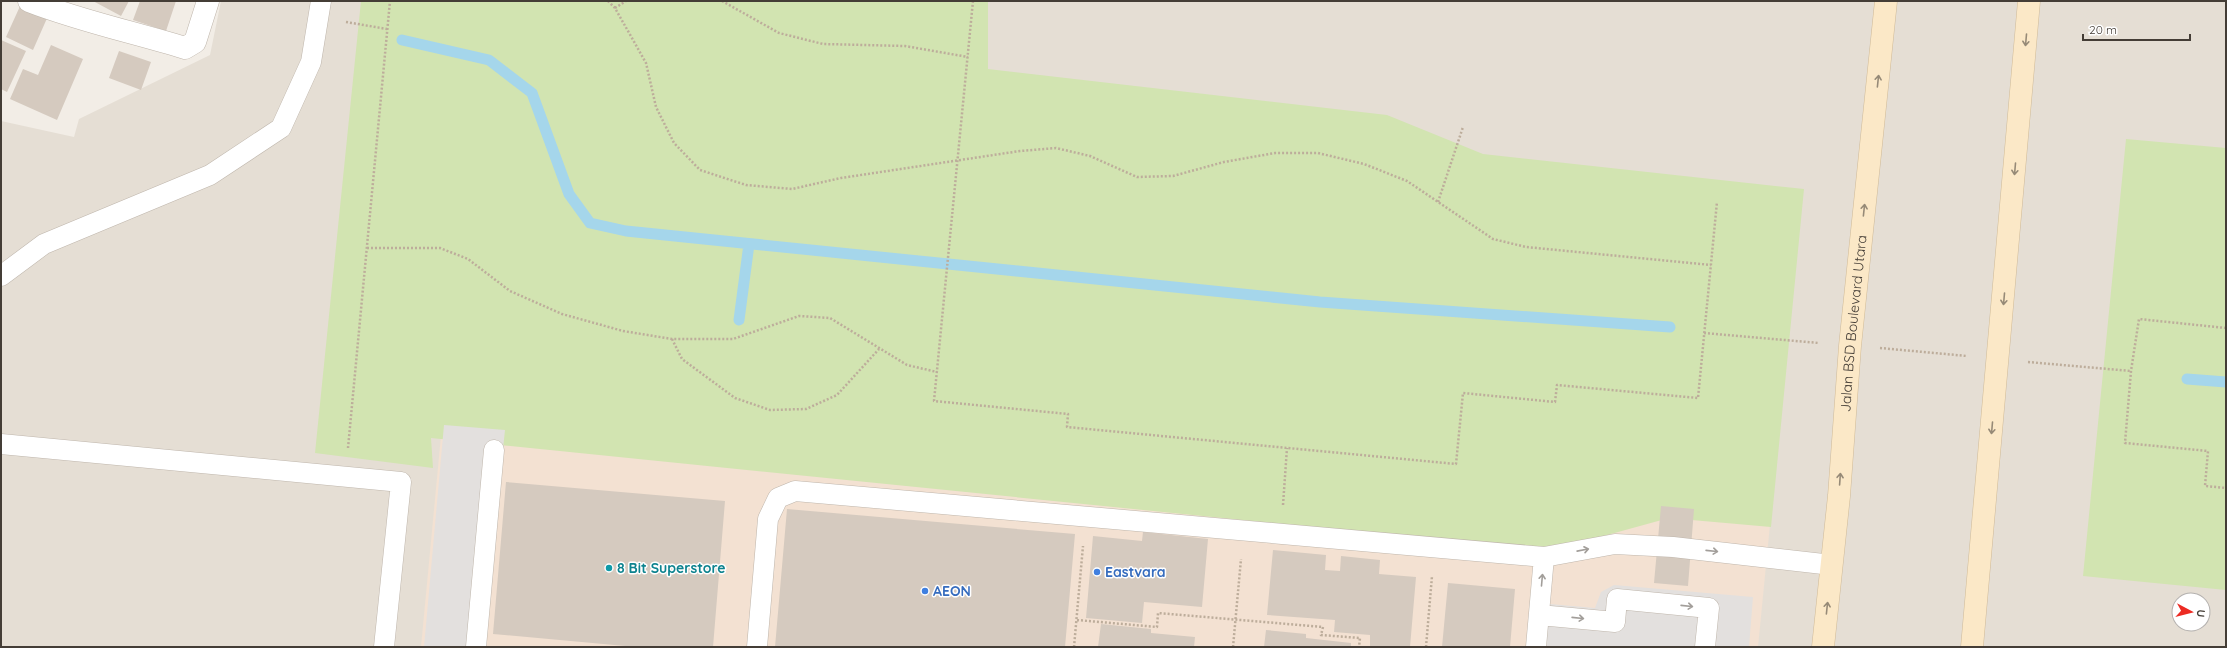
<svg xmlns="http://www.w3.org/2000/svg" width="2227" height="648" viewBox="0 0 2227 648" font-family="Quicksand,sans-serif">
  <rect width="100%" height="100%" fill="#f2ede6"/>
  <path fill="#e5ded4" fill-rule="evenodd" d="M221,1H2226V647H1V121L74,137L79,119L210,55ZM2179,600H2203V624H2179Z"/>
  <path fill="#f3e1d2" d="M446,383L1773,494L1758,647H421Z"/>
  <path fill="#d2e4b1" d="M361,1H988V69L1387,115L1483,154L1804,189L1771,527L1669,518L1549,551L431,438L433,468L315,453Z
    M2126,139L2226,148V590L2083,576Z"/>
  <path fill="#e3e0de" d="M444,425L505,430L482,647H424Z
    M1614,585L1753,597L1749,647H1546L1550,604L1595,608L1601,592Z"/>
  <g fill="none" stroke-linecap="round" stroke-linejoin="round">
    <path stroke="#a5d6eb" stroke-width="11" d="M402,40L489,60L532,93L569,194L590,223L626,231L1320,302L1670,327
      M739,320L749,244
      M2187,379L2226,382"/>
  </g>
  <path fill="#d5cabf" d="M93,1H129L121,16Z
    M140,1H176L166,31L133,20Z
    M21,4L48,16L33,50L6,37Z
    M1,40L26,51L7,92L1,89Z
    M51,45L83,59L57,120L10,99L23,69L38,75Z
    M119,51L151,62L141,90L109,78Z
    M506,482L725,501L713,647H636L493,634Z
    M1661,506L1694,509L1688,586L1654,583Z
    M787,509L1075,534L1065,647H775Z
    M1143,532L1208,539L1202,607L1144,602L1142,623L1086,618L1093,536L1142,541Z
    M1273,550L1326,555L1325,570L1340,571L1341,556L1380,560L1379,574L1416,577L1410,647H1370V635L1334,632L1335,620L1267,615Z
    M1448,583L1515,589L1510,647H1442Z
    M1101,624L1151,629V633L1195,637L1194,647H1098Z
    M1266,630L1306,634V638L1351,643V647H1264Z"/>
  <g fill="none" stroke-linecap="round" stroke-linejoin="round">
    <defs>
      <path id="lane" d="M1,276L44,244L210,175L281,128L311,62L321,1
        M1,444L401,482L384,647
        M1539,615L1615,622L1617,599L1709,608L1705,647
        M476,647L494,450
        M757,647L768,519L778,498L795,491L1544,557L1615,544L1673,547L1832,565
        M1536,647L1544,557"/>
      <path id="street" d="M29,1C80,21 133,32 185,48L195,42L208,1"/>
      <g id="secondary">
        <path id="s1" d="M1823,647L1839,496L1850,346L1886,1"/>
        <path d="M1972,647L2029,1"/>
      </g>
    </defs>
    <use href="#lane" stroke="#bfb6ac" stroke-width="21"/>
    <use href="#street" stroke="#bfb6ac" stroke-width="23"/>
    <use href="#secondary" stroke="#cfba98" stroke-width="23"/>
    <path stroke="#bdad9b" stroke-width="2.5" stroke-dasharray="2 2" stroke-linecap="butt" d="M608,1L615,8L646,63L656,107L674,143L700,170L746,185L792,189L841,178L1020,151L1056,148L1090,156L1137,177L1173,176L1224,162L1275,153H1318L1364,164L1407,181L1493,239L1526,247L1711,265
      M722,1L779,33L823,44L905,46L968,57
      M973,1L934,401L1068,414L1067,427L1456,464L1463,393L1555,402L1557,385L1698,398L1717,202
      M615,8L626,1
      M346,22L387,29
      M1438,202L1463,127
      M367,248H440L468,259L510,291L562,314L623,331L672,339H733L799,316L830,318L907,365L937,372
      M2226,328L2139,319L2131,371L2125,443L2208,451L2205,486L2226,488
      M1704,333L1819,343
      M672,339L682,359L735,398L770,410L806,409L837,395L879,349
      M1880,348L1967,356
      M2028,362L2131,371
      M348,448L390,1
      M1283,505L1287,448
      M1077,620L1157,627L1158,613L1323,627L1321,635L1360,638L1359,647
      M1074,647L1083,546
      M1233,647L1241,559
      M1426,647L1432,576"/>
    <use href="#lane" stroke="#fff" stroke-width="20"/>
    <use href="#street" stroke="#fff" stroke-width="22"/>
    <use href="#secondary" stroke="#fbe8c7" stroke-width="22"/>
  </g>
  <defs><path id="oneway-shaft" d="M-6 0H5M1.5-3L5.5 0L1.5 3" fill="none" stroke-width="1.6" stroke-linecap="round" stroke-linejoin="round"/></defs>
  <g stroke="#968a77">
    <use href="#oneway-shaft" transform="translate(2026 40) rotate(95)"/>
    <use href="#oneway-shaft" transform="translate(1878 81) rotate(-84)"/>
    <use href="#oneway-shaft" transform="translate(2015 169) rotate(95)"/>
    <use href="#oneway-shaft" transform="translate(1864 210) rotate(-84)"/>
    <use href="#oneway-shaft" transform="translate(2004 299) rotate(95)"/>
    <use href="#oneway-shaft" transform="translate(1992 428) rotate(95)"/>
    <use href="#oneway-shaft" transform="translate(1840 479) rotate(-86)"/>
    <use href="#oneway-shaft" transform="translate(1827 608) rotate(-84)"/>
  </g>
  <g stroke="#a29e9a">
    <use href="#oneway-shaft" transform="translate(1583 550) rotate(-11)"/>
    <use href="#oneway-shaft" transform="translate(1712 551) rotate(6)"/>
    <use href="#oneway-shaft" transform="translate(1542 580) rotate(-85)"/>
    <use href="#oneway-shaft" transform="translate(1687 606) rotate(6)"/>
    <use href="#oneway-shaft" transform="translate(1578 618) rotate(6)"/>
  </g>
  <circle fill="#0f9aa8" stroke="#fff" stroke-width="1.5" cx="609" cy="568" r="4"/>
  <g fill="#3f7fe0" stroke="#fff" stroke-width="1.5">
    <circle cx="1097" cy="572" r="4"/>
    <circle cx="925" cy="591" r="4"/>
  </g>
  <g text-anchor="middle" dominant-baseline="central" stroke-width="3" stroke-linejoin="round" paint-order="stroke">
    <g font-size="14" fill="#443d36" stroke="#fff">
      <text stroke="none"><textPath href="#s1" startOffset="325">Jalan BSD Boulevard Utara</textPath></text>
    </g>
    <g font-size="14" font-weight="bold" fill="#0d838f" stroke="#fff" text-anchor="start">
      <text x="617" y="568">8 Bit Superstore</text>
    </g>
    <g font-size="14" font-weight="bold" fill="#366cbe" stroke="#fff" text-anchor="start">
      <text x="1105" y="572">Eastvara</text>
      <text x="933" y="591">AEON</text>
    </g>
  </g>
  <rect width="2227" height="648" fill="none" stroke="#443d36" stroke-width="4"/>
  <g transform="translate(2191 612) rotate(97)"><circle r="19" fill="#ffffff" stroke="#b4b1af"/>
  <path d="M0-3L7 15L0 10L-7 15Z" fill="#ec2b23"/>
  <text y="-6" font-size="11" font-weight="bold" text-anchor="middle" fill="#443d36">U</text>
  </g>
  <path d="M2083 34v6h107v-6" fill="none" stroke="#443d36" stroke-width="2"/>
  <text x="2089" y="34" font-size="12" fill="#443d36" stroke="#ffffff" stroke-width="3" paint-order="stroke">20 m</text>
</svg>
